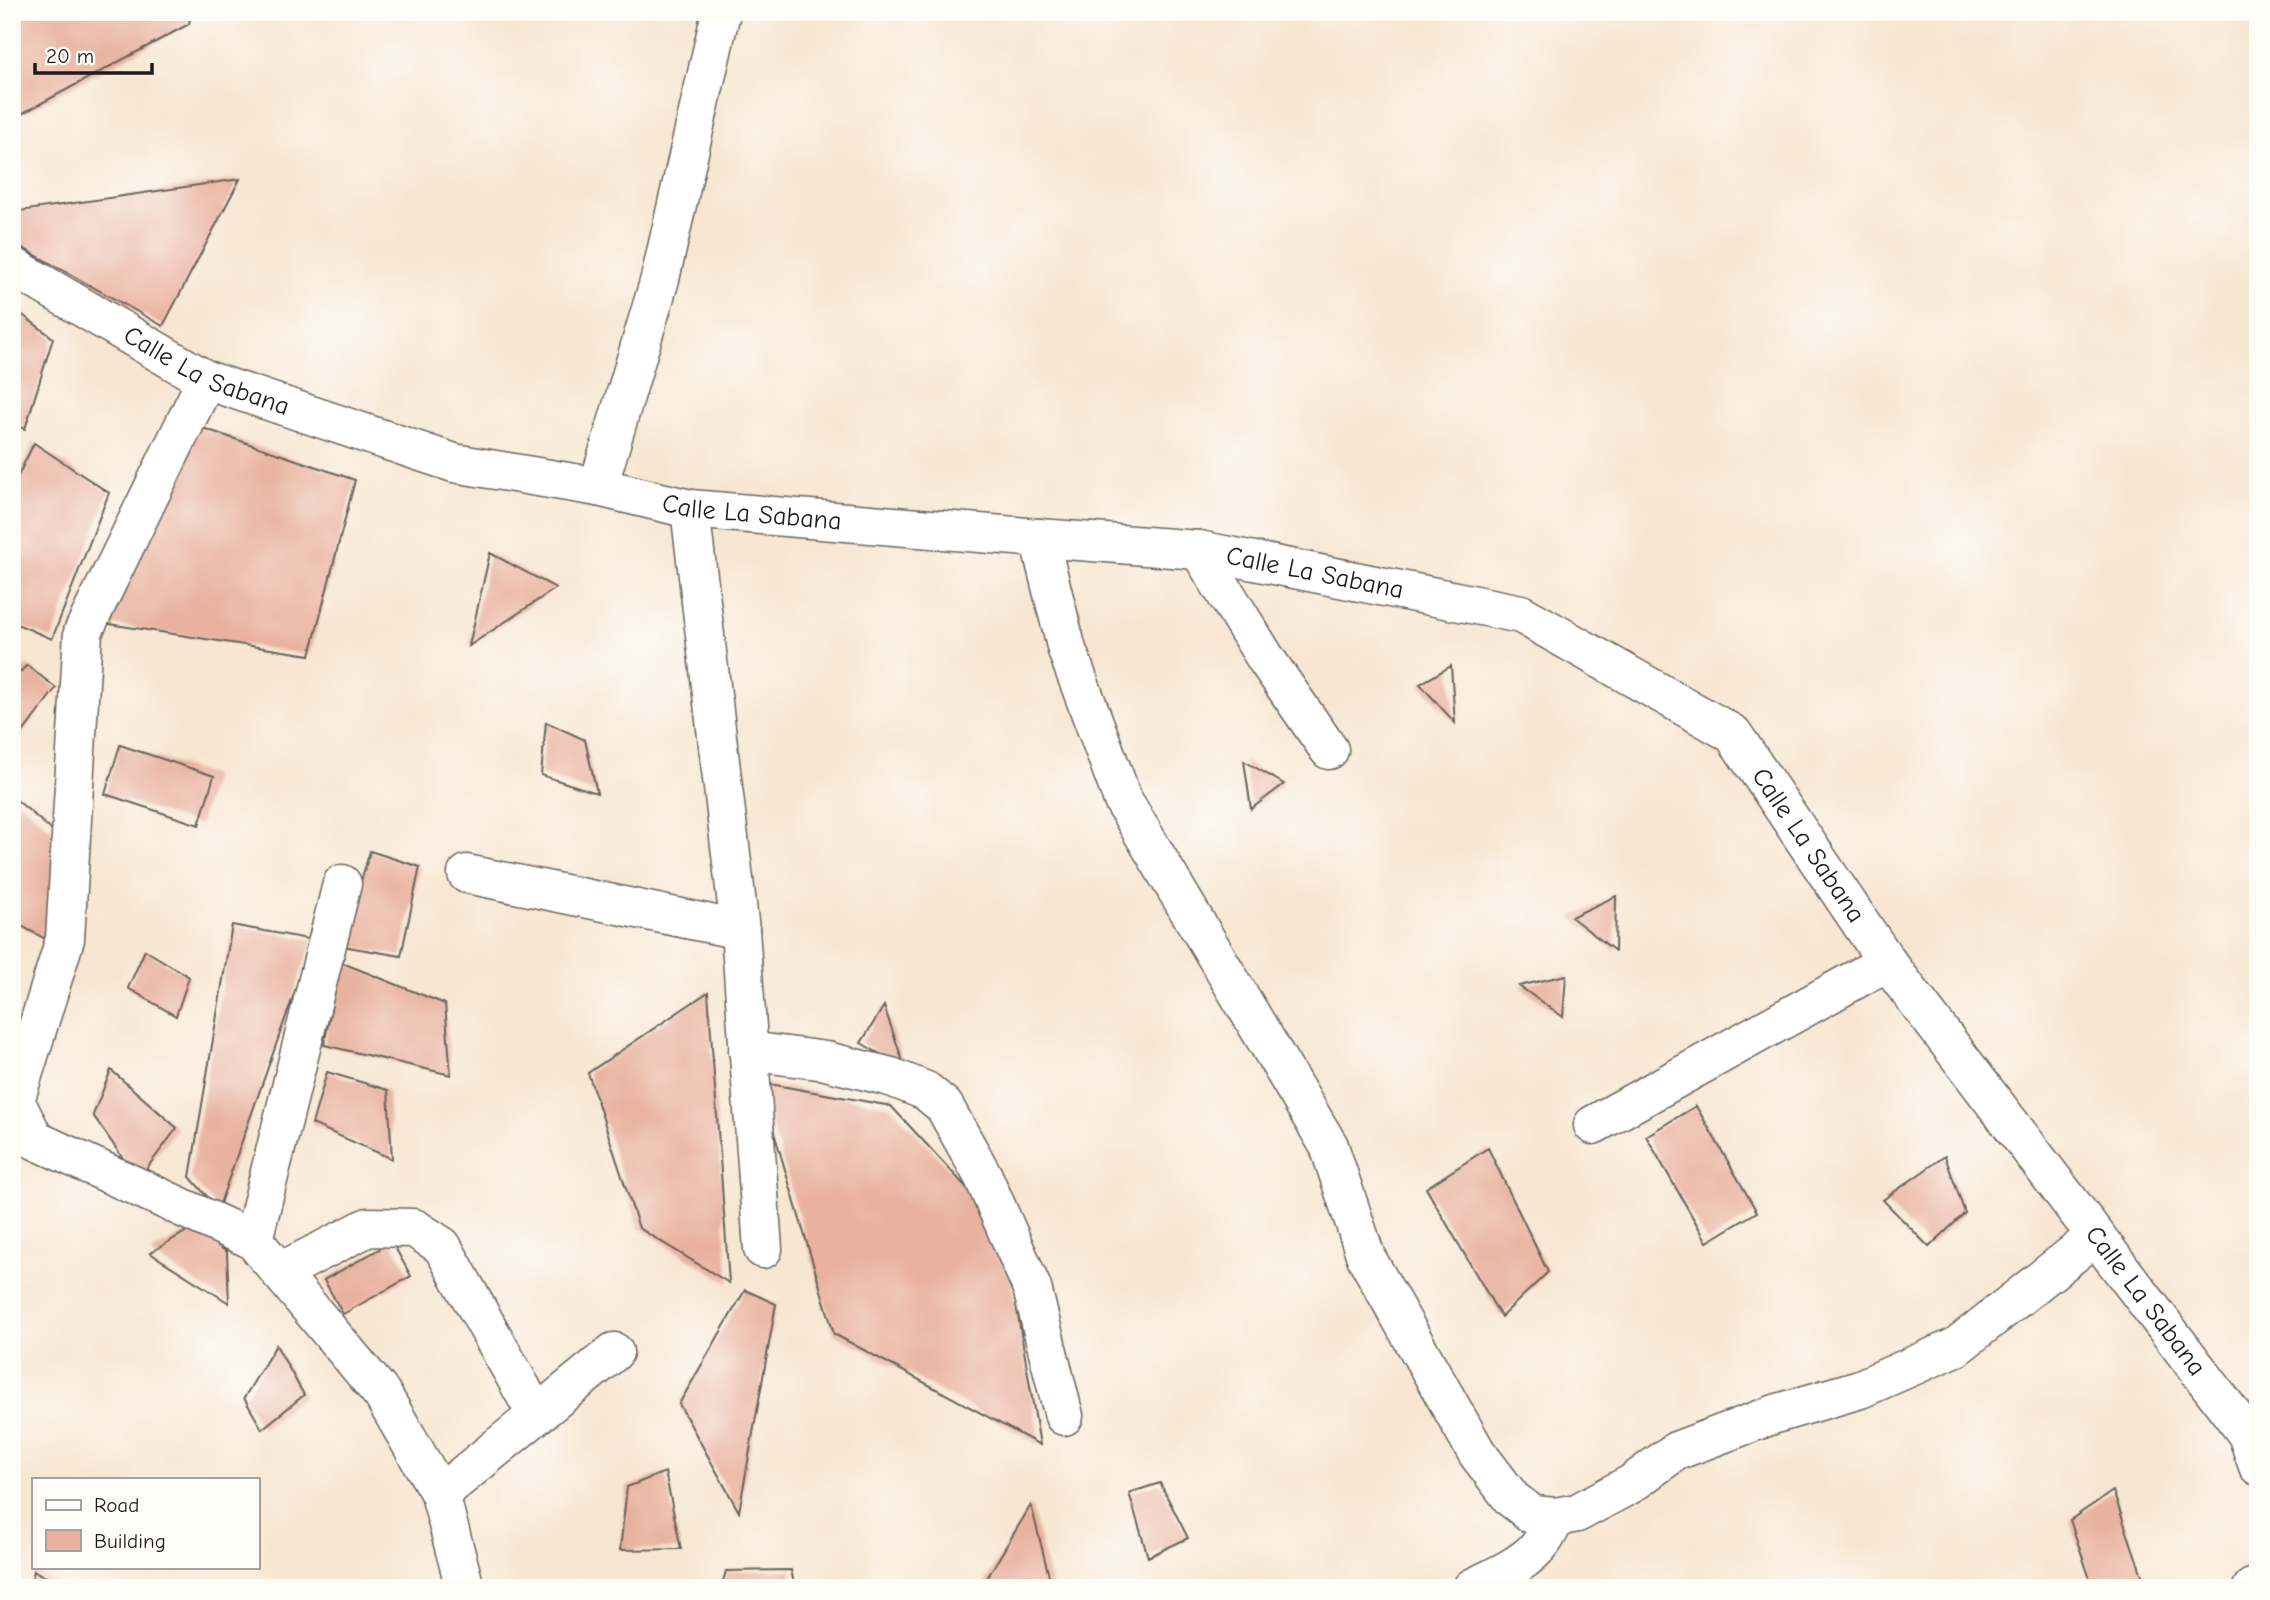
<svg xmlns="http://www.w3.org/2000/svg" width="2270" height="1600" viewBox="0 0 2270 1600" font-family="'Comic Neue',sans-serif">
  <rect width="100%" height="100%" fill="#fdfcf7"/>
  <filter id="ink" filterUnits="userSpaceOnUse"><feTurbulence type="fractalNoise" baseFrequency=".0143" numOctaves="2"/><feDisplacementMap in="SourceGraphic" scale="14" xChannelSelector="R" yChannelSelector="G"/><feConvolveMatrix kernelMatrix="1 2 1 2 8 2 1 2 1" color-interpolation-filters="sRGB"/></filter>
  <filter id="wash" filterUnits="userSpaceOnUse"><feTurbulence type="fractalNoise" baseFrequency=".00686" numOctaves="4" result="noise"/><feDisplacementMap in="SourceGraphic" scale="28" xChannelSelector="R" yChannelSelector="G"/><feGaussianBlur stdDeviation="1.57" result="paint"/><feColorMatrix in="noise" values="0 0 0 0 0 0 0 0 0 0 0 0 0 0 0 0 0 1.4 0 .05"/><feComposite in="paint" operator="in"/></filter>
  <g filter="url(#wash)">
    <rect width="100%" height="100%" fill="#f7e6d1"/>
    <g id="blocks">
      <path fill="#e9b2a0" d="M12,12H191L189,24L12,119Z
        M240,179L163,326L12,242V212Z
        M12,307L53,338L25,429L12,423Z
        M194,425L355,480L310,655L102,623Z
        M34,443L109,493L52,639L12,622V488Z
        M490,553L556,588L469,646Z
        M27,665L56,688L12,747V680Z
        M1451,666L1455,723L1420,684Z
        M546,722L585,740L597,793L541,775Z
        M120,745L214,776L199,825L105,794Z
        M1244,761L1284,784L1251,809Z
        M12,796L60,837L49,941L12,921Z
        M370,851L420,867L401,956L342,946Z
        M1616,896L1615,951L1571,917Z
        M232,925L313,940L218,1209L190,1177Z
        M145,950L189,977L176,1016L128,988Z
        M340,962L445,1004L451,1075L324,1045Z
        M1566,975L1563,1017L1519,986Z
        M708,992L729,1283L639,1228L588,1073Z
        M884,1006L905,1068L861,1043Z
        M111,1070L177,1128L138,1180L93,1115Z
        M327,1072L388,1090L392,1159L312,1124Z
        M759,1082L891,1106L1003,1227L1040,1445L834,1334Z
        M1696,1106L1757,1212L1707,1242L1646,1136Z
        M1488,1148L1548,1272L1501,1317L1426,1188Z
        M1945,1156L1965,1213L1929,1247L1883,1200Z
        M192,1228L227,1252L229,1303L150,1253Z
        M392,1242L411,1276L343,1314L324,1280Z
        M745,1290L776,1304L739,1512L679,1404Z
        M276,1345L304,1395L262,1429L244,1398Z
        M665,1472L681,1549L620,1550L627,1487Z
        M1160,1483L1188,1538L1148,1557L1129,1493Z
        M2113,1491L2144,1581L2139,1588H2093L2070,1520Z
        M1031,1505L1052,1588H981Z
        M791,1570L795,1588H721L726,1571Z
        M34,1571L67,1588H30Z"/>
    </g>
  </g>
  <g filter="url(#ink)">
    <use href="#blocks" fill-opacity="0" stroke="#69635b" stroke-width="2"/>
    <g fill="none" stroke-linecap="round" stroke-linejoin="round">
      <defs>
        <g id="minor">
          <path id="s1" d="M12,266L206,380L454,463L598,487L690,509L1039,538L1199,550L1521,614L1733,734L1887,962L2247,1434L2258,1466"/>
          <path d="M206,380L83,632L65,939L15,1101L35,1140L253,1240L382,1394L440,1494L465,1588"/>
          <path d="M598,487L660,279L721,12"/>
          <path d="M690,509L740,930L763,1249"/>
          <path d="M1039,538L1067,650L1123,800L1329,1146L1366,1257L1477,1453L1512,1499L1533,1515L1556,1517L1577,1513L1631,1484L1676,1451L1775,1414L1860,1389L1956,1347L2096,1236"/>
          <path d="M1199,550L1266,659L1329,750"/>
          <path d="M467,874L740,930"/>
          <path d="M748,1051L826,1061L891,1077L926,1091L944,1106L983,1176L1032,1288L1064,1416"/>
          <path d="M1593,1125L1887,962"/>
          <path d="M253,1240L342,884"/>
          <path d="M280,1272L368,1227L414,1228L442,1246L536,1414"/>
          <path d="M440,1494L614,1352"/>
          <path d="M1472,1588C1496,1576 1526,1564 1543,1541C1548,1534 1552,1525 1556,1517"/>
        </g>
        <path id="tertiary" d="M2252,1588L2258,1586"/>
      </defs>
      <use href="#minor" stroke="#69635b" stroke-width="41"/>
      <use href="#tertiary" stroke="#69635b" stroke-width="41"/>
      <use href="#minor" stroke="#fff" stroke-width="38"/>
      <use href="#tertiary" stroke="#fff" stroke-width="38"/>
    </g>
  </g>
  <g text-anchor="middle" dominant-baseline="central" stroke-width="5" stroke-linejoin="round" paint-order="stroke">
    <g font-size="26" fill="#1c1c1c" stroke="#fdfcf7">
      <text stroke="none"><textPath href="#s1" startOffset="222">Calle La Sabana</textPath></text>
      <text stroke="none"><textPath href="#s1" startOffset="789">Calle La Sabana</textPath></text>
      <text stroke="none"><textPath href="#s1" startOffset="1356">Calle La Sabana</textPath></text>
      <text stroke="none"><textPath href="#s1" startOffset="1944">Calle La Sabana</textPath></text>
      <text stroke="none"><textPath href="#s1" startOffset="2511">Calle La Sabana</textPath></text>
    </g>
  </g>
  <rect width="2270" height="1600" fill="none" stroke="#fdfcf7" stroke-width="42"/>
  <rect x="32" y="1478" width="228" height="91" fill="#fdfcf7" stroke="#a3a29f" stroke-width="2"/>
  <rect x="46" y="1500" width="35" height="10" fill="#ffffff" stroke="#a3a29f" stroke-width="2"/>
  <text x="94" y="1512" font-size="21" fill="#1c1c1c">Road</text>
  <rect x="46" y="1530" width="35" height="21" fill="#e9b2a0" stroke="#a3a29f" stroke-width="2"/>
  <text x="94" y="1548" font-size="21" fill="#1c1c1c">Building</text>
  <path d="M35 63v10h117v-10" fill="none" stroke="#1c1c1c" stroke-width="3.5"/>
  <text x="46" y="63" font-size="21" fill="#1c1c1c" stroke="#fdfcf7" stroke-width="5" paint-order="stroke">20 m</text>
</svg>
